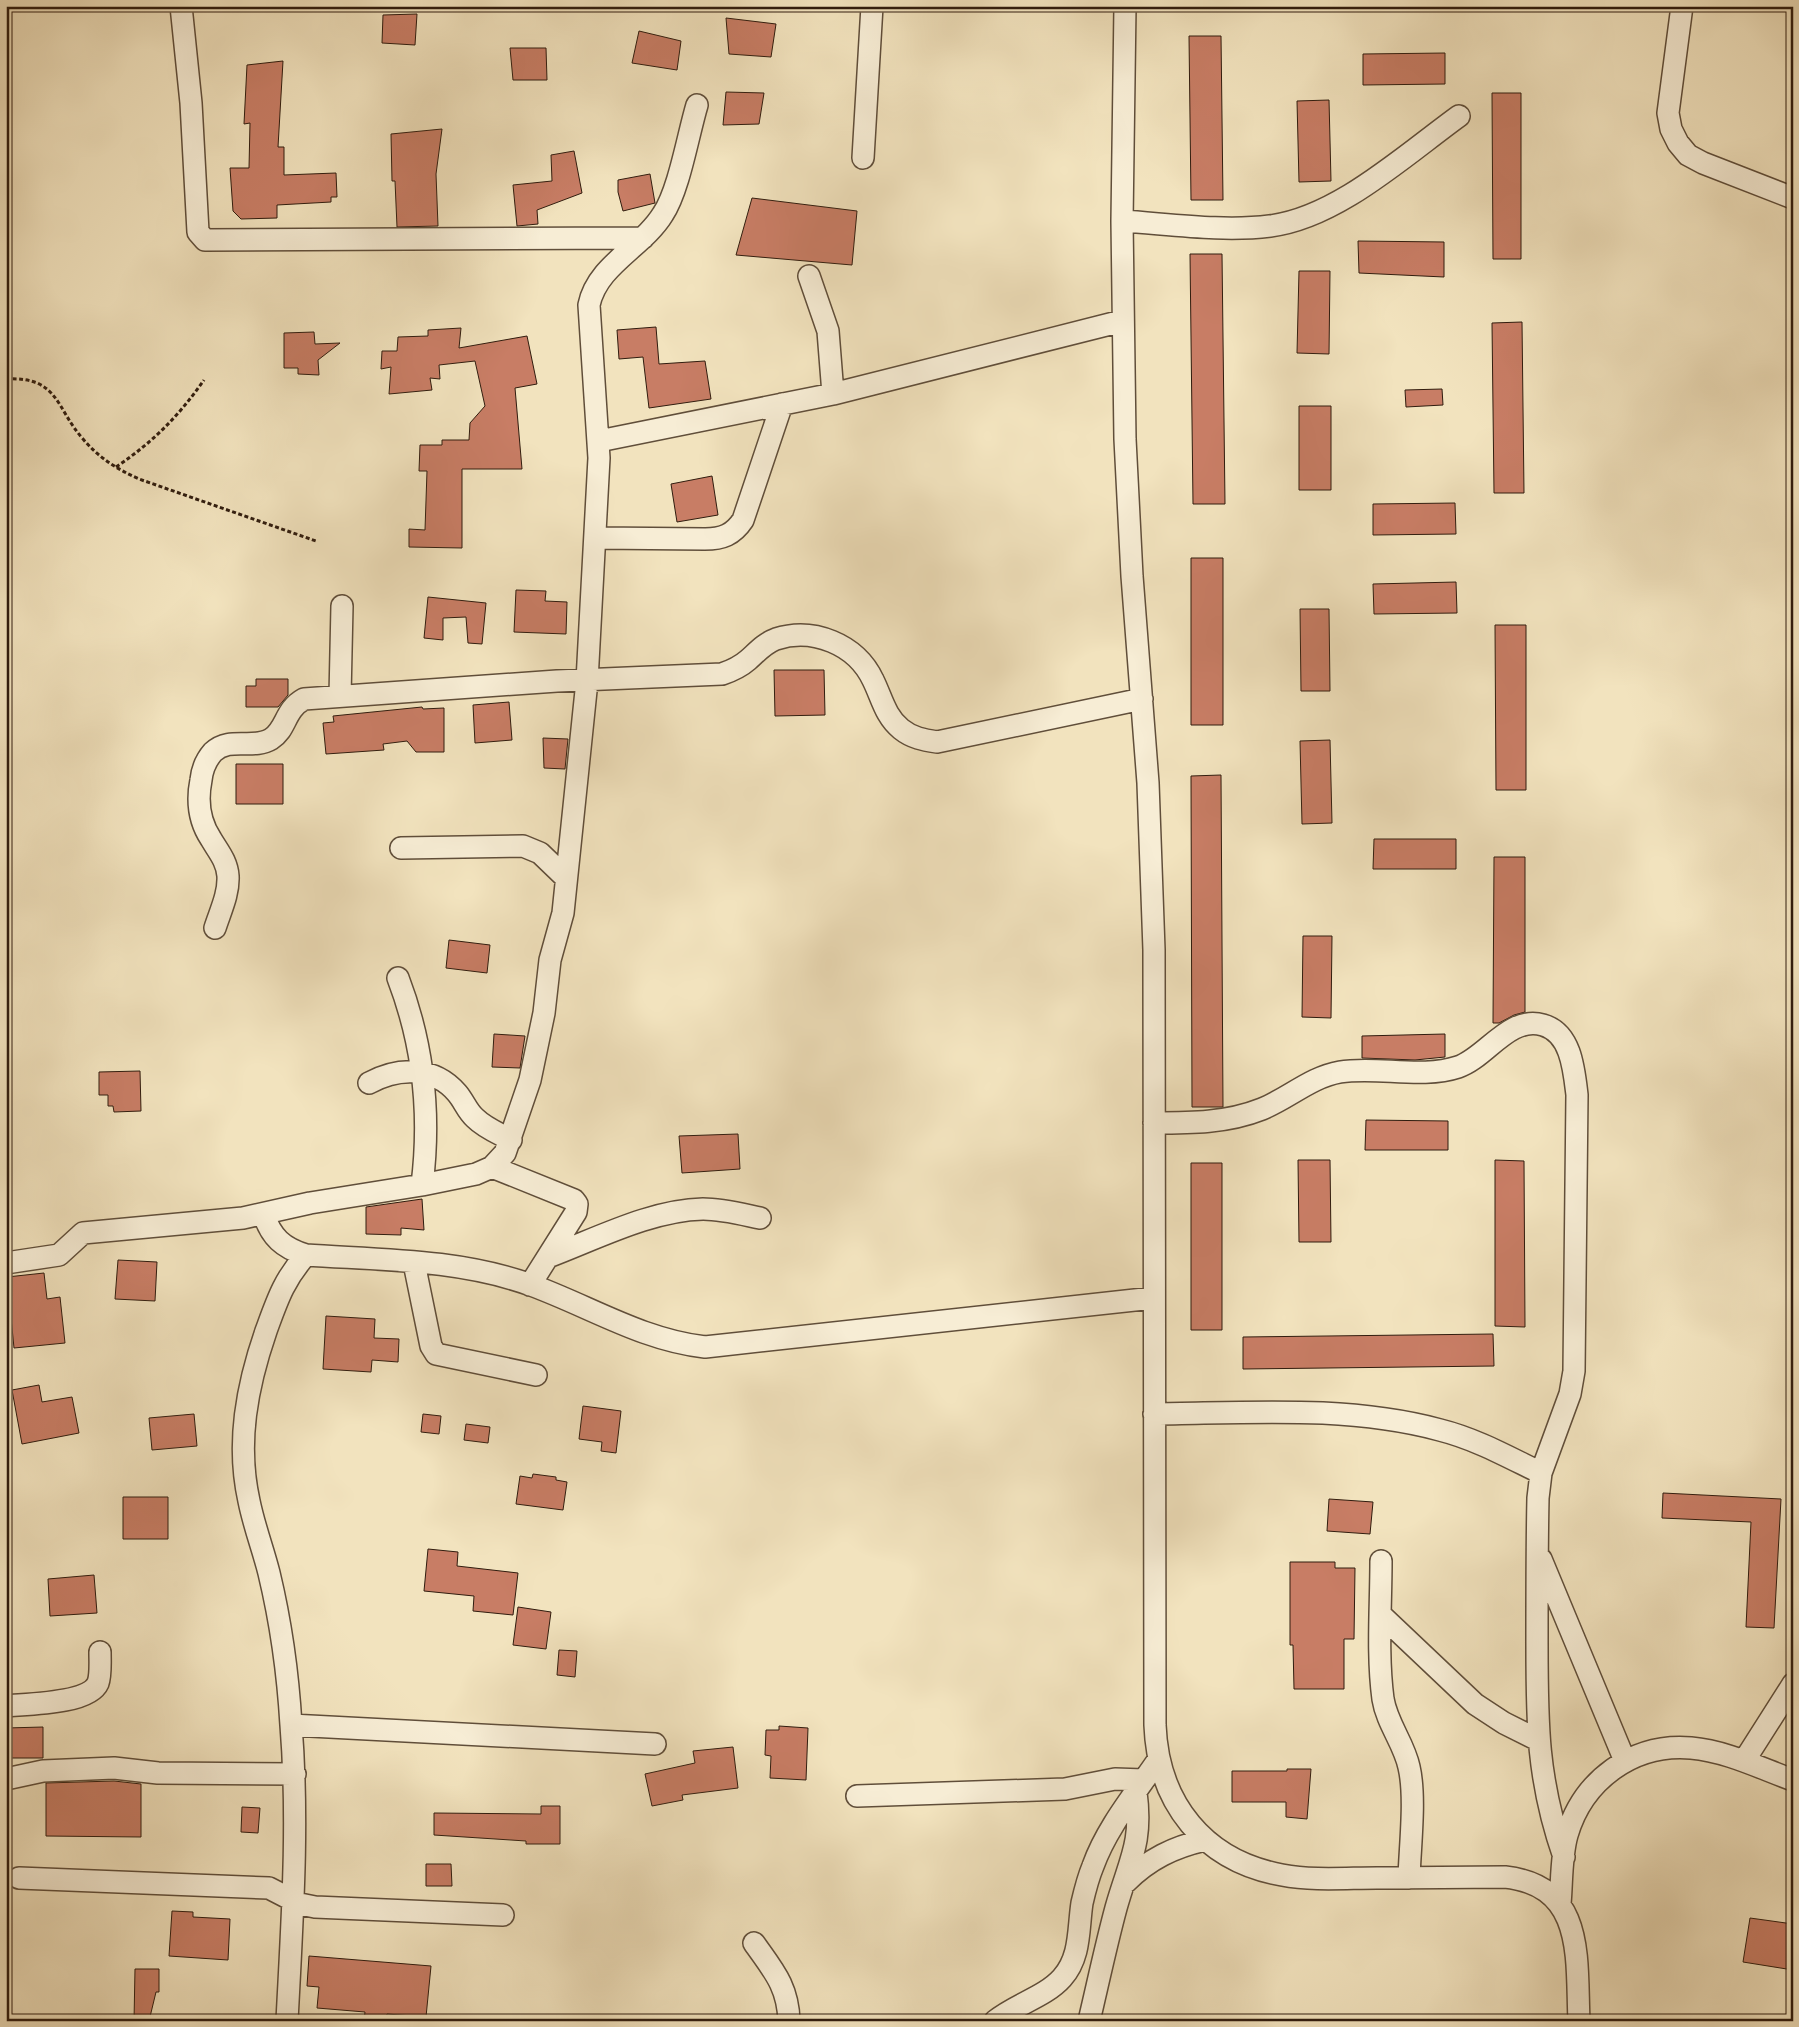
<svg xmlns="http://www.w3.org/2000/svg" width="1799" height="2027" viewBox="0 0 1799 2027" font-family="'IM FELL Double Pica',serif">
  <rect width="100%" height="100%" fill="#f2e3be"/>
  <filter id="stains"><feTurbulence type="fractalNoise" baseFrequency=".004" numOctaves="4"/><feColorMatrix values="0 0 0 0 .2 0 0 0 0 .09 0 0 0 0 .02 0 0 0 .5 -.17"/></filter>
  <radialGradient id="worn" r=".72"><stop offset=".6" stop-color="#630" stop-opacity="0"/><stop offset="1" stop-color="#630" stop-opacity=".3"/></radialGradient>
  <path fill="#c87d65" stroke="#301c0e" d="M417,14L415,45L382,43L383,15Z
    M726,18L776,24L771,57L729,54Z
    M639,31L681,41L677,70L632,63Z
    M1189,36H1221L1223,200H1191Z
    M510,48H546L547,80H513Z
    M1445,53V84L1363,85V54Z
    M283,61L278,147H284V175L336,173L337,197H331V202L277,205V218L241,219L233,211L230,168H249L250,123L244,124L247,65Z
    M726,92L764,93L759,124L723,125Z
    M1492,93H1521V259H1493Z
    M1329,100L1331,181L1299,182L1297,101Z
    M442,129L436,174L438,226L397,227L395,181H392L391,134Z
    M574,151L582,193L537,210L538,224L517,226L513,185L552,181L551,155Z
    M650,174L655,203L623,211L618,192V180Z
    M752,198L857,211L852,265L736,255Z
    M1358,241L1444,242V277L1359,273Z
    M1190,254H1222L1225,504H1193Z
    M1299,271H1330L1329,354L1297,353Z
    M1522,322L1524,493H1494L1492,323Z
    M656,327L659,364L705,361L711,399L649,408L643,357L619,359L617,330Z
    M461,328L459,348L527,336L537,384L515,388L522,469H462V548L409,547V529L425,530L427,471H419L420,445H442V440H469L470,423L485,406L475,361L439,365L440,379L430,378L432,390L389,394L391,367L381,369L382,351H397L398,337L428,336V330Z
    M314,332L315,344L340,343L318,360L319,375L298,374V368H284V333Z
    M1442,389L1443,405L1406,407L1405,390Z
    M1299,406H1331V490H1299Z
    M712,476L718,515L677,522L671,484Z
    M1455,503L1456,534L1373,535V504Z
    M1191,558H1223V725H1191Z
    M1456,582L1457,613L1374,614L1373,584Z
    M516,590L546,591L545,601L567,602L566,634L514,632Z
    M428,597L486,603L482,644L468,643L466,617L443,618V640L424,638Z
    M1300,609H1329L1330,691H1301Z
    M1495,625H1526V790H1496Z
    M774,670H824L825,715L775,716Z
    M256,679H288V695L278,707H246V686H256Z
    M509,702L512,740L475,743L473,705Z
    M422,707L423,709L444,708V752H416L407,741L383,744L384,750L326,754L323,723L334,722L333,716Z
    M543,738L568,739L565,769L544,768Z
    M1330,740L1332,823L1302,824L1300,741Z
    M236,764H283V804H236Z
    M1221,775L1223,1107H1192L1191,776Z
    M1374,839H1456V869H1373Z
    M1494,857H1525V1012L1514,1015L1499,1023H1493Z
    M1303,936H1332L1331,1018L1302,1017Z
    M449,940L490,945L487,973L446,968Z
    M494,1034L525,1036L520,1068L492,1067Z
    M1445,1034V1057L1415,1060L1362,1058V1036Z
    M140,1071L141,1111L114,1112L113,1106H108V1095H99V1072Z
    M1366,1120L1448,1121V1150H1365Z
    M738,1134L740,1169L682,1173L679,1136Z
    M1298,1160H1330L1331,1242H1299Z
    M1495,1160L1524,1161L1525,1327L1495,1326Z
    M1191,1163H1222V1330H1191Z
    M422,1199L424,1230L401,1228V1235L366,1234V1207Z
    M118,1260L157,1262L155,1301L115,1299Z
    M44,1273L47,1299L60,1297L65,1343L14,1348L7,1277Z
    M326,1316L375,1319L374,1338L399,1339L398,1362L372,1360L371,1372L323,1369Z
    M1493,1334L1494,1366L1243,1369V1337Z
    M39,1385L42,1402L72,1397L79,1433L22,1444L12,1390Z
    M583,1406L621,1411L616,1453L601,1451L602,1442L579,1439Z
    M194,1414L197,1446L152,1450L149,1418Z
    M423,1414L441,1416L439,1434L421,1432Z
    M466,1424L490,1427L488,1443L464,1440Z
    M533,1474L556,1477V1480L567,1482L563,1510L516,1504L520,1476L532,1478Z
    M1663,1493L1781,1499L1774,1628L1746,1627L1751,1522L1662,1518Z
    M123,1497H168V1539H123Z
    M1329,1499L1373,1502L1370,1534L1327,1531Z
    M428,1549L458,1552L457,1566L518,1573L513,1615L473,1611L474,1596L424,1591Z
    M1290,1562H1335V1568H1355L1354,1639H1344V1689H1294L1293,1645H1290Z
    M94,1575L97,1613L50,1616L48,1579Z
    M518,1607L551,1612L546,1649L513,1645Z
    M559,1650L577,1651L575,1677L557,1675Z
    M779,1726L808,1728L806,1780L770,1778L771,1756L765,1755L766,1730H779Z
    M43,1727V1758H6V1728Z
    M733,1747L738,1788L682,1795L683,1800L652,1806L645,1774L695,1763L693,1751Z
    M1287,1769H1311L1307,1819L1286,1817V1802H1232V1771H1287Z
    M114,1781L141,1784V1837L46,1836V1783Z
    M541,1806H560V1844H526V1841L434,1835V1813L541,1814Z
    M242,1807L260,1808L258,1833L241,1832Z
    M426,1864H451L452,1886H426Z
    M172,1911L193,1912V1917L230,1919L228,1960L169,1956Z
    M1750,1918L1793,1924V1970L1743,1962Z
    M309,1956L431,1966L426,2017L387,2014L386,2021H364L365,2012L317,2008L319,1987L307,1986Z
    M135,1969H159V1992H156L149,2021H134Z"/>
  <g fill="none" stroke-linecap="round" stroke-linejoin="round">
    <defs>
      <path id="minor" d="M181,6L191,103L198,232L205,240L643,238
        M1125,6L1122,221L1125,439L1132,576L1148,783L1154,950L1155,1725C1158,1803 1204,1861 1282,1875C1313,1881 1346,1878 1377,1878C1420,1878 1462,1877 1505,1877C1586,1886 1576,1959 1579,2021
        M1682,6L1668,113L1671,129L1678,143L1688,155L1703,163L1793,198
        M863,158L872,6
        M1122,221C1169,224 1223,232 1270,226C1337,218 1405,155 1459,116
        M809,276L828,331L833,394
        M599,441L833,394L1122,321
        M596,538L705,539C722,539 733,535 743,520L782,404
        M340,696L342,606
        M401,848L523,846L540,853L566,878
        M215,928C220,912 229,894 228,876C227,861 218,851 211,839C199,821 197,800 201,780C202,770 206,760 213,752C230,736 253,750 271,739C287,729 284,710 304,699L557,681L722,674C731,671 740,667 748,660C757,652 765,643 776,639C813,627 856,644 873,680C882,698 885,716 901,729C912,738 924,740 937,742L1142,699
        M398,978C424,1046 431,1113 422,1185
        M369,1083C398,1067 434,1066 457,1093C464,1101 467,1111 475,1118C485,1128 498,1133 511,1140
        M1154,1123C1191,1123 1227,1123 1262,1109C1289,1098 1311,1077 1340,1072C1377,1066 1422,1079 1458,1067C1486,1058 1509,1015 1543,1025C1571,1033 1574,1069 1577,1095L1574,1371L1570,1394L1541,1473L1538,1498C1537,1543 1537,1589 1537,1635C1537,1718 1536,1777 1564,1857
        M492,1167L574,1200L577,1204L576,1212L530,1285
        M264,1215C271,1237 283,1248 306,1255C380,1260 459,1259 531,1285C589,1306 642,1340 705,1347L1153,1298
        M548,1257C596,1239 651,1210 703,1209C722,1209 741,1214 760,1218
        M6,1263L59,1255L83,1233L243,1218L310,1203L422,1185L476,1174L492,1167L505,1153L530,1080L544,1013L550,960L563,913L587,681L599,458L589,305C597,265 643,247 663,214C679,190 688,135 697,105
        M414,1263L431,1346L436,1354L536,1375
        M1154,1414C1249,1413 1347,1405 1440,1430C1476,1439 1508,1457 1541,1473
        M1541,1559L1625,1761
        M1381,1561C1381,1606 1377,1654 1383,1699C1387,1724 1404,1743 1409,1767C1416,1797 1410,1845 1409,1878
        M1381,1615L1475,1704L1504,1723L1538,1740
        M6,1706C26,1704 89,1704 98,1683C101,1675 100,1662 100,1652
        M291,1725L655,1744
        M1744,1761L1793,1684
        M6,1779L43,1771L114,1768L158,1773L295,1774
        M857,1796L1065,1789L1115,1779L1144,1780
        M19,1878L269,1888L300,1904L315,1907L503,1915
        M1126,1882C1149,1859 1174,1847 1205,1840
        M1560,1904C1562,1882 1561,1856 1567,1835C1583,1780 1633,1743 1691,1748C1726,1751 1760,1768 1793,1780
        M754,1943C773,1970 788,1986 789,2021
        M287,2021C292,1922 299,1824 291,1725C288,1674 281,1623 269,1573C263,1549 254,1526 249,1501C236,1443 247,1386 266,1331C277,1301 284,1279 306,1255
        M995,2021C1016,2004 1045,1997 1062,1978C1081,1957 1078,1929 1082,1903C1085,1890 1088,1878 1093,1866C1107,1827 1135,1794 1158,1760
        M1089,2021C1098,1983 1106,1945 1116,1908C1129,1861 1143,1844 1136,1792"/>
    </defs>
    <use href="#minor" stroke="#604e3a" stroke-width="24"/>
    <path stroke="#301c0e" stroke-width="3" stroke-dasharray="4 2.5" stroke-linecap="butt" d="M6,379C59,376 56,409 83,439C99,458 117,469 139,479L316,541
      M116,467C153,442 178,417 204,380"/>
    <use href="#minor" stroke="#f7edd5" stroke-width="21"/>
  </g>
  <rect width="1799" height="2027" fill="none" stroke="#f2e3be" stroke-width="25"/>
  <rect x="8" y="8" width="1784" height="2012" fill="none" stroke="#301c0e" stroke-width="2.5"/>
  <rect x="12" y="12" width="1774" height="2002" fill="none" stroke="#301c0e"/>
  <rect width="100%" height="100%" filter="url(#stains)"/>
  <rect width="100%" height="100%" fill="url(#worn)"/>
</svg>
